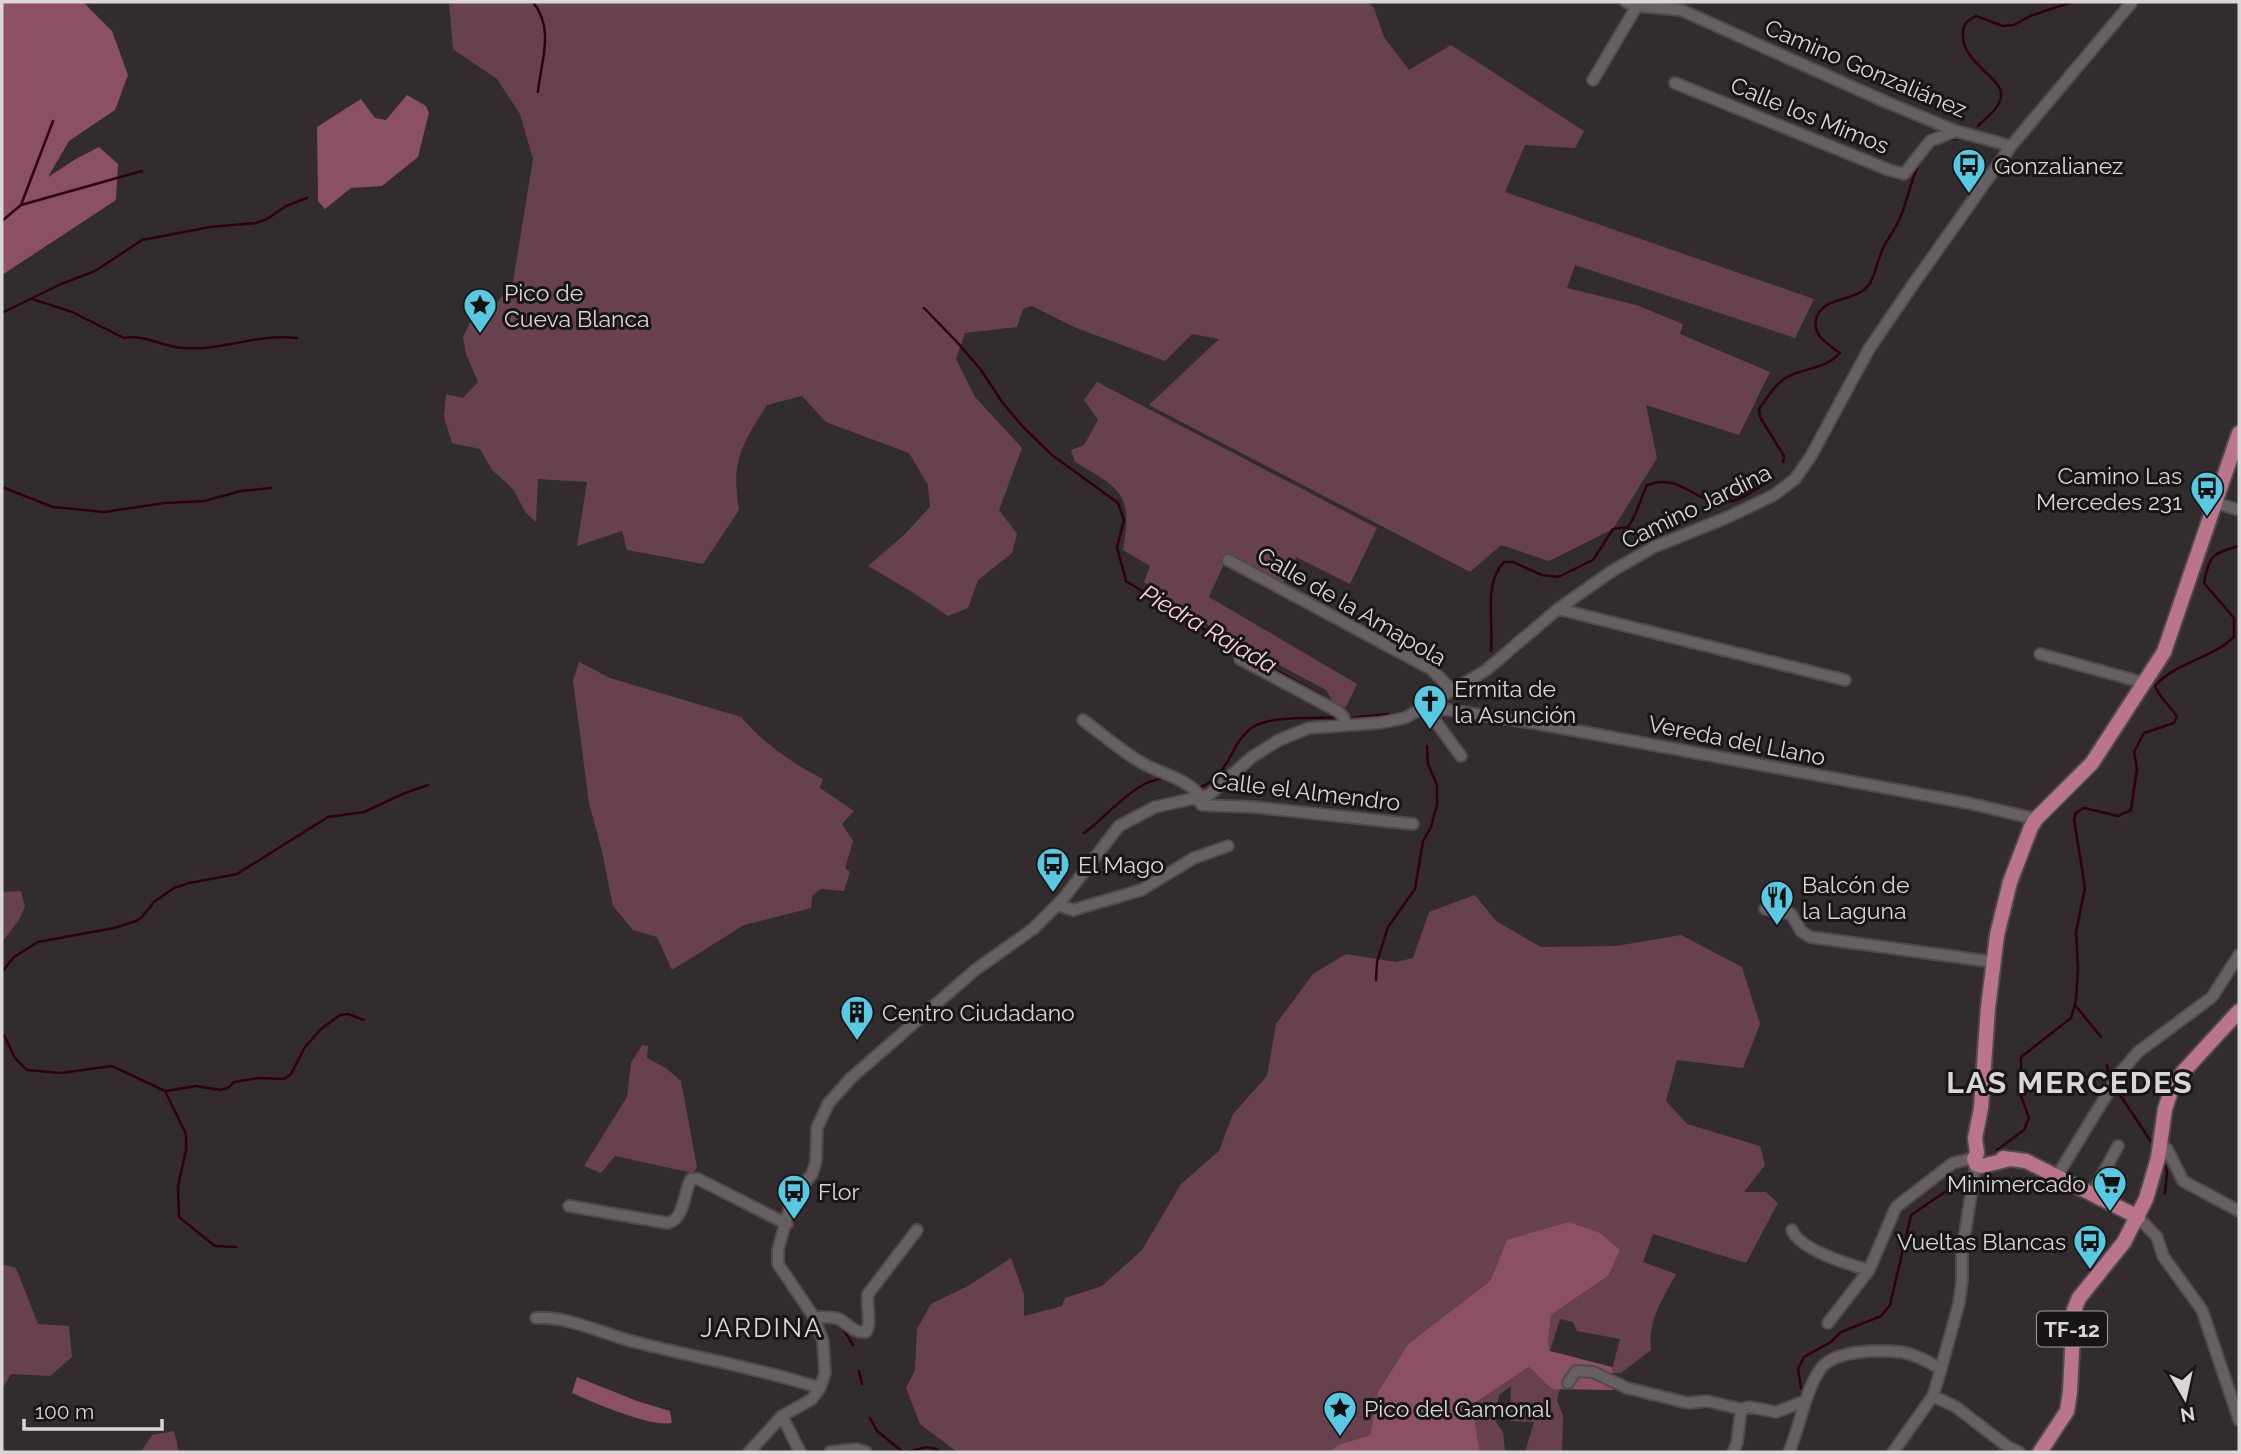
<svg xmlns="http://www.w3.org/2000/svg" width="2241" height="1454" viewBox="0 0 2241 1454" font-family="Raleway,sans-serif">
  <rect width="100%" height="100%" fill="#322c2e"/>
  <path fill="#67424e" d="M449,2H1368L1374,8L1384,37L1409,70L1451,45L1584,131L1575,148L1525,145L1505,192L1814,299L1795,338L1575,265L1567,288L1636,305L1683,324L1680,334L1770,372L1739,435L1646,405L1657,458L1613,529L1549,561L1501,545L1470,572L1149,405L1219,339L1192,334L1165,361L1074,327L1032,306L1023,309L1017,327L965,333L956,359L975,397L1022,448L999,510L1017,534L1012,553L978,580L968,608L948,616L909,590L868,566L904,535L930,507L928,485L909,453L826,422L802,396L767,405C741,446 731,461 739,510L703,564L627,550L622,531L577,546L587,482L538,479L536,522L525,512L514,490L492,470L480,449L452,443L444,417L446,394L463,398L478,382L466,354L463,337L473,317L495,305L513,282L533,159L520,114L497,79L453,49Z
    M1097,382L1377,528L1350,584L1296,557L1282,586L1228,555L1209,597L1357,684L1346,707L1333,702L1326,690L1220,633L1144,582L1150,566L1123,550C1133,493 1121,489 1075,462L1071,450L1084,445L1098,420L1084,400Z
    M579,662L610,678L741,717C763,743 793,764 823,779L820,788L854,811L842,824L853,841L845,868L850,872L844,891L821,889L812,896L811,908L744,925L672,970L657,937L633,930L613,906L602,851L589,803L573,681Z
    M21,891L25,907L19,920L2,942V892Z
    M1475,895L1496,921L1541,947L1616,946L1681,935L1742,967L1760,1024L1743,1068L1677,1060L1666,1101L1687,1124L1760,1146L1765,1165L1744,1192H1766L1778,1203L1746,1263L1653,1234L1643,1262L1676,1274C1663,1299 1647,1321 1651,1350L1621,1373H1611L1620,1339L1577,1331L1573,1322L1560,1319L1550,1351L1548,1343L1551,1315L1608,1276L1507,1240L1490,1281L1408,1344L1378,1392L1370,1435L1338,1445L1328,1452H957L920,1424L906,1388L915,1370L917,1329L931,1304L968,1286L1011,1258L1024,1294V1316L1062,1306L1065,1298L1102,1286L1142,1250L1181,1184L1219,1151L1233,1114L1267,1076L1276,1024L1313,974L1346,954L1396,962L1413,958L1429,912Z
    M642,1045L648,1046L647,1058L666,1068L681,1081L697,1167L693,1173L615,1156L601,1173L584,1166L627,1097L631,1063Z
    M2,1264L16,1268L38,1324L69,1326L72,1357L50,1376L11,1374L2,1389Z
    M1529,1367L1552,1389H1560L1557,1400L1563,1416L1562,1452H1525L1534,1422L1510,1421L1511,1386L1499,1395L1496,1422L1503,1432L1505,1452H1480L1472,1405Z
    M174,1431L179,1452H141L152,1435Z"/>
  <path fill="#8c5064" d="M2,2H83L112,31L128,75L115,110L69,141L48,177L76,159L99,147L118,164L116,200L2,275Z
    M407,95L426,106L429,113L418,157L382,186L351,188L325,209L318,201L317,127L361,99L375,118L386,120Z
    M1569,1222L1600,1233L1620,1250L1608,1276L1551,1315L1548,1343L1550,1351L1612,1367L1613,1390L1552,1389L1529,1367L1472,1405L1480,1452H1328L1338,1445L1370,1435L1378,1392L1408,1344L1490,1281L1507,1240Z
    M577,1377L637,1401L670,1411L672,1423C649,1427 595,1403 572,1393Z"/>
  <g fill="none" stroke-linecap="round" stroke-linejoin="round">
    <path stroke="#2f0014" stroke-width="2.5" d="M533,2C555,30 541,60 538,92
      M1978,126C1986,118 2000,108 2001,96C2003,78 1965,65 1963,37C1962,25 1966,21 1976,16L2003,26L2014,25L2030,16L2072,2
      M21,205L53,121
      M2,221L21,205L142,171
      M32,299L72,312L124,338C145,334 162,347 183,348C222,351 259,333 297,338
      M924,308L957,342L981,370L1002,402L1023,427L1052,455L1118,503L1124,520L1117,547L1126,581L1198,626L1324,697L1327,700
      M2,313L61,284L95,271L142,240L210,227L256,223L267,219L286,206L307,198
      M1783,462L1784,456L1760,417L1759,409C1765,401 1772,389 1780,382C1798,367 1824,371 1840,353C1827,343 1810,335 1817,316C1826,295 1858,303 1870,283C1876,272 1878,260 1883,248C1888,238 1895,230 1899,220C1911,196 1911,160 1937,144C1944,140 1955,139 1963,137
      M2,487L53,507L104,512L165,503L204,501L241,491L271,488
      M1491,651C1494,624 1483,583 1504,562H1513L1542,575L1558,577L1593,560L1613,529L1628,527C1637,515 1640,499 1647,485C1680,473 1691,500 1720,502C1738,503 1752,492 1766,483
      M1351,718L1388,714
      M1173,782L1188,790
      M1201,787C1230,775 1231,741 1253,727C1272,715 1316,719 1338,717
      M1084,833C1106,818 1139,775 1167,779
      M2,972L14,957L38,942L114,928L136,921L142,917L154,902L174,888L189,883L237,874L328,817L364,812L405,793L428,785
      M1376,980L1377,962L1388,927L1415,889L1423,841L1431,827L1437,805V785L1428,764L1427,746
      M2075,1005L2101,1037
      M2,1034L5,1037L15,1058L27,1070L61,1073L112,1066L165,1091L186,1134V1150L178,1186L179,1217L215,1246L236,1247
      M2107,1065L2109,1080
      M2116,1089L2154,1146
      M166,1091L196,1086L220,1090L228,1088L234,1082L259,1078L284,1079L291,1074L305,1047L321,1029L340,1015L348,1014L364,1020
      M1997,1150L2024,1130L2029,1118L2021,1096V1057L2071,1018L2076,1000L2078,968L2076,932L2085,888L2074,819L2076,813L2084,808L2118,816L2131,810L2137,769L2134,752L2144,733L2174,723L2177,717C2171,706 2159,698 2155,686C2176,662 2211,659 2234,637V618L2204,583C2209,556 2212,553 2239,546
      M2164,1160L2167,1173L2165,1194
      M842,1327L853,1345
      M859,1371L862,1384
      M1801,1388L1798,1369L1804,1357L1831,1342L1841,1332L1881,1316L1890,1305L1911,1215L1958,1183
      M870,1418L877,1431L903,1452
      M907,1452L927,1447L936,1449L939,1452"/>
    <defs>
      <path id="minor" d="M1626,2L1637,6L1681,10L1886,102L1956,131L2011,146
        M1593,80L1637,6
        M1675,83L1889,170L1904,174L1930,141L1956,131
        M2216,503L2239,510
        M1228,560L1431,669L1452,690
        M1558,609L1845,680
        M2040,654L2145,683
        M1240,659L1339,712L1344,718L1345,725
        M1431,703L1443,709L1545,725L1968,803L2036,819
        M1425,707L1461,756
        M1083,720C1102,734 1121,751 1142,763C1161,774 1186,778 1200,796
        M1196,797L1202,805L1254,807L1413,824
        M1058,905L1073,910L1141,890L1194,858L1228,846
        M1765,909L1791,914L1801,931L1810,937L1994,962
        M2160,1143L2167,1149L2183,1181L2239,1211
        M2057,1176L2120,1073L2138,1052L2212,997L2239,955
        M2092,1194L2118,1146
        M569,1206L667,1223C685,1220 683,1193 691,1179H698L787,1224
        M2138,1217L2157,1237L2163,1256L2202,1310L2239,1420
        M1792,1230C1800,1250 1850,1265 1869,1270
        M814,1317C822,1317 831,1316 839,1319C849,1324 853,1333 866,1332C872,1322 866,1306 868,1294L917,1230
        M536,1318C569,1316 603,1334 635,1342C697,1358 759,1368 820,1388
        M1828,1323L1869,1270L1896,1207L1953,1163L1974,1158
        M1568,1383L1576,1371L1593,1372L1627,1388L1688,1403L1707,1401L1741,1409
        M1933,1396L1956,1407L2008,1447L2019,1452
        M782,1416L800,1452
        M749,1452L782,1416L812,1399L820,1388L825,1373L823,1341L814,1317L778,1264V1250L792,1199L812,1174L816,1161L817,1128L828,1104L851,1078L975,970L1033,929L1063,899L1119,826L1155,807L1209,795L1252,757L1279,740L1309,728L1379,723L1405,718L1485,671L1558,609L1612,571L1654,547L1728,517L1774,495L1795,479L1811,456L1869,349L1912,286L2011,146L2132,2
        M830,1452L856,1449L866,1452
        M1733,1452L1737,1443L1741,1409L1750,1407L1776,1412L1805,1401
        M1789,1452C1800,1426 1804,1395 1819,1371C1832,1349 1879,1350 1901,1352C1915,1354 1929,1362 1941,1369
        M1893,1452L1933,1396L1941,1369L1959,1303L1962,1280V1251L1976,1164"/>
      <path id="major" d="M2003,1158L2026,1161L2138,1217
        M2010,1159L1982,1166L1976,1164L1974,1159L1977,1153L1975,1138L1981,1108L1988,1008L1997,935L2010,882L2031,827L2036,819L2092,763L2164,652L2239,433
        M2040,1452L2067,1411L2070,1392L2074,1310L2079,1298L2124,1242L2146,1199L2158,1158L2165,1109L2172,1088L2183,1072L2239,1011"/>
    </defs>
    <use href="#minor" stroke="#504a4c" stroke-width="14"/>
    <use href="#major" stroke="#504a4c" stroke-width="18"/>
    <use href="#minor" stroke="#676062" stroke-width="10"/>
    <use href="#major" stroke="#ba758d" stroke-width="14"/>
  </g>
  <defs>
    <symbol id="bus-pin" viewBox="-11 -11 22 30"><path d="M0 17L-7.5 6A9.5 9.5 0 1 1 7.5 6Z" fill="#58c9e3" stroke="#181516"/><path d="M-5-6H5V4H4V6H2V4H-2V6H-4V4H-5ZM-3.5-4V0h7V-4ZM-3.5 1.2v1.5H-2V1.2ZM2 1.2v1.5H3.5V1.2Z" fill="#111"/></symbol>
    <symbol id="sight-pin" viewBox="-11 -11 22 30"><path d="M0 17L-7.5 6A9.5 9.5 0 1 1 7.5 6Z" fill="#58c9e3" stroke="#181516"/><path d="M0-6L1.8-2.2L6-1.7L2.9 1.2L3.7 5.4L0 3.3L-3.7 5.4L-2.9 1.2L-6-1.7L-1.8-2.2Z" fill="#111"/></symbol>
    <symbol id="church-pin" viewBox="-11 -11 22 30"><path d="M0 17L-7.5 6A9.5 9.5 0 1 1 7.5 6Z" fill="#58c9e3" stroke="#181516"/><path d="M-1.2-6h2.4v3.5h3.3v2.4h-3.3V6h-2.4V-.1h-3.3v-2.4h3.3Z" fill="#111"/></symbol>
    <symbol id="restaurant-pin" viewBox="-11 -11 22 30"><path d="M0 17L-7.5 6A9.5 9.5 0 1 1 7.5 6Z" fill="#58c9e3" stroke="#181516"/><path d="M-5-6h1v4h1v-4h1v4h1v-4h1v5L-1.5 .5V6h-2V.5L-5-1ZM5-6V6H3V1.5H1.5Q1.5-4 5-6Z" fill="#111"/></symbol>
    <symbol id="building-pin" viewBox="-11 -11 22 30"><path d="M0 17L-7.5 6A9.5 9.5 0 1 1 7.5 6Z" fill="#58c9e3" stroke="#181516"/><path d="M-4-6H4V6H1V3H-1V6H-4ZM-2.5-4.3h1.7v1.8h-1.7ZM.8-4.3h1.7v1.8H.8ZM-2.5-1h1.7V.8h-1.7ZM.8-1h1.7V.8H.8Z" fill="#111"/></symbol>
    <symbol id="supermarket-pin" viewBox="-11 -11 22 30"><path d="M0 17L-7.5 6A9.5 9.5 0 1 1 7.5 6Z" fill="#58c9e3" stroke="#181516"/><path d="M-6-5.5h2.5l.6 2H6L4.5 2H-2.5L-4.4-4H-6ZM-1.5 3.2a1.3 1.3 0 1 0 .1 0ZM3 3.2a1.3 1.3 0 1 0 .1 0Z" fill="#111"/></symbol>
  </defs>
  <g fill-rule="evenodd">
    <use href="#bus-pin" x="1950" y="146" width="38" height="52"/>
    <use href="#sight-pin" x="461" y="286" width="38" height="52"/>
    <use href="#bus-pin" x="2188" y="469" width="38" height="52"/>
    <use href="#church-pin" x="1411" y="682" width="38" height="52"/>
    <use href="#bus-pin" x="1034" y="845" width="38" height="52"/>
    <use href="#restaurant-pin" x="1758" y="878" width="38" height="52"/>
    <use href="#building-pin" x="838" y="993" width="38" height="52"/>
    <use href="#supermarket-pin" x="2091" y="1164" width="38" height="52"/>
    <use href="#bus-pin" x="775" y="1172" width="38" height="52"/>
    <use href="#bus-pin" x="2071" y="1222" width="38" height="52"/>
    <use href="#sight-pin" x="1321" y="1389" width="38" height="52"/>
  </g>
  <g text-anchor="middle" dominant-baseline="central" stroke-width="6" stroke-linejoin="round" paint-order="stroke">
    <rect fill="#181516" stroke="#a09b9c" stroke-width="2" x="2037" y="1311.5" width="70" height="35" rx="5"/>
    <g font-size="21" font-weight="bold" fill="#dad5d6">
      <text x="2072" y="1329">TF-12</text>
    </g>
    <g font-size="23" fill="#dad5d6" stroke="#181516">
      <text transform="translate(1866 68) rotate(23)">Camino Gonzaliánez</text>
      <text transform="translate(1810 115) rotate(22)">Calle los Mimos</text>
      <text transform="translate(1696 506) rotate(-26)">Camino Jardina</text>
      <text transform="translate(1352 606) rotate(30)">Calle de la Amapola</text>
      <text transform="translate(1737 740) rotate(11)">Vereda del Llano</text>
      <text transform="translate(1306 791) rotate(7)">Calle el Almendro</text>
    </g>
    <g font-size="23" fill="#dad5d6" stroke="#181516" text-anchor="start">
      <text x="1994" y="165">Gonzalianez</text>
      <text x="504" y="292">Pico de<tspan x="504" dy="26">Cueva Blanca</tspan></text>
      <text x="2182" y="475" text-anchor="end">Camino Las<tspan x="2182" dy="26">Mercedes 231</tspan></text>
      <text x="1454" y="688">Ermita de<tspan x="1454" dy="26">la Asunción</tspan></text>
      <text x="1078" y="864">El Mago</text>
      <text x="1802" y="884">Balcón de<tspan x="1802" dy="26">la Laguna</tspan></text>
      <text x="882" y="1012">Centro Ciudadano</text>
      <text x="2086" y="1183" text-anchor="end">Minimercado</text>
      <text x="818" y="1191">Flor</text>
      <text x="2066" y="1241" text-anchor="end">Vueltas Blancas</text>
      <text x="1364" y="1408">Pico del Gamonal</text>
    </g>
    <g font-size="24" font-style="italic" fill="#f9d2de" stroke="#181516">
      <text transform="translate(1209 629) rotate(30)">Piedra Rajada</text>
    </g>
    <g font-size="26" letter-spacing="2" fill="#dad5d6" stroke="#181516">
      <text x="762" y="1328">JARDINA</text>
    </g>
    <g font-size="30" font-weight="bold" letter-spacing="2" fill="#dad5d6" stroke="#181516">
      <text x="2070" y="1082">LAS MERCEDES</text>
    </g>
  </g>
  <rect width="2241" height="1454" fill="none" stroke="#dad5d6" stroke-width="7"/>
  <g transform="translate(2185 1398) rotate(171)" stroke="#181516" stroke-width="5" paint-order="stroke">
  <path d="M0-5L12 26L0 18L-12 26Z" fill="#dad5d6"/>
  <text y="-10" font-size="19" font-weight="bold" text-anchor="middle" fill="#dad5d6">N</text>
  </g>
  <path d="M24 1419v10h138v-10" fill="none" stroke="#dad5d6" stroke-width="3.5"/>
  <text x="35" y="1419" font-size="21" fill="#dad5d6" stroke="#181516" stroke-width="5" paint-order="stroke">100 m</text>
</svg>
